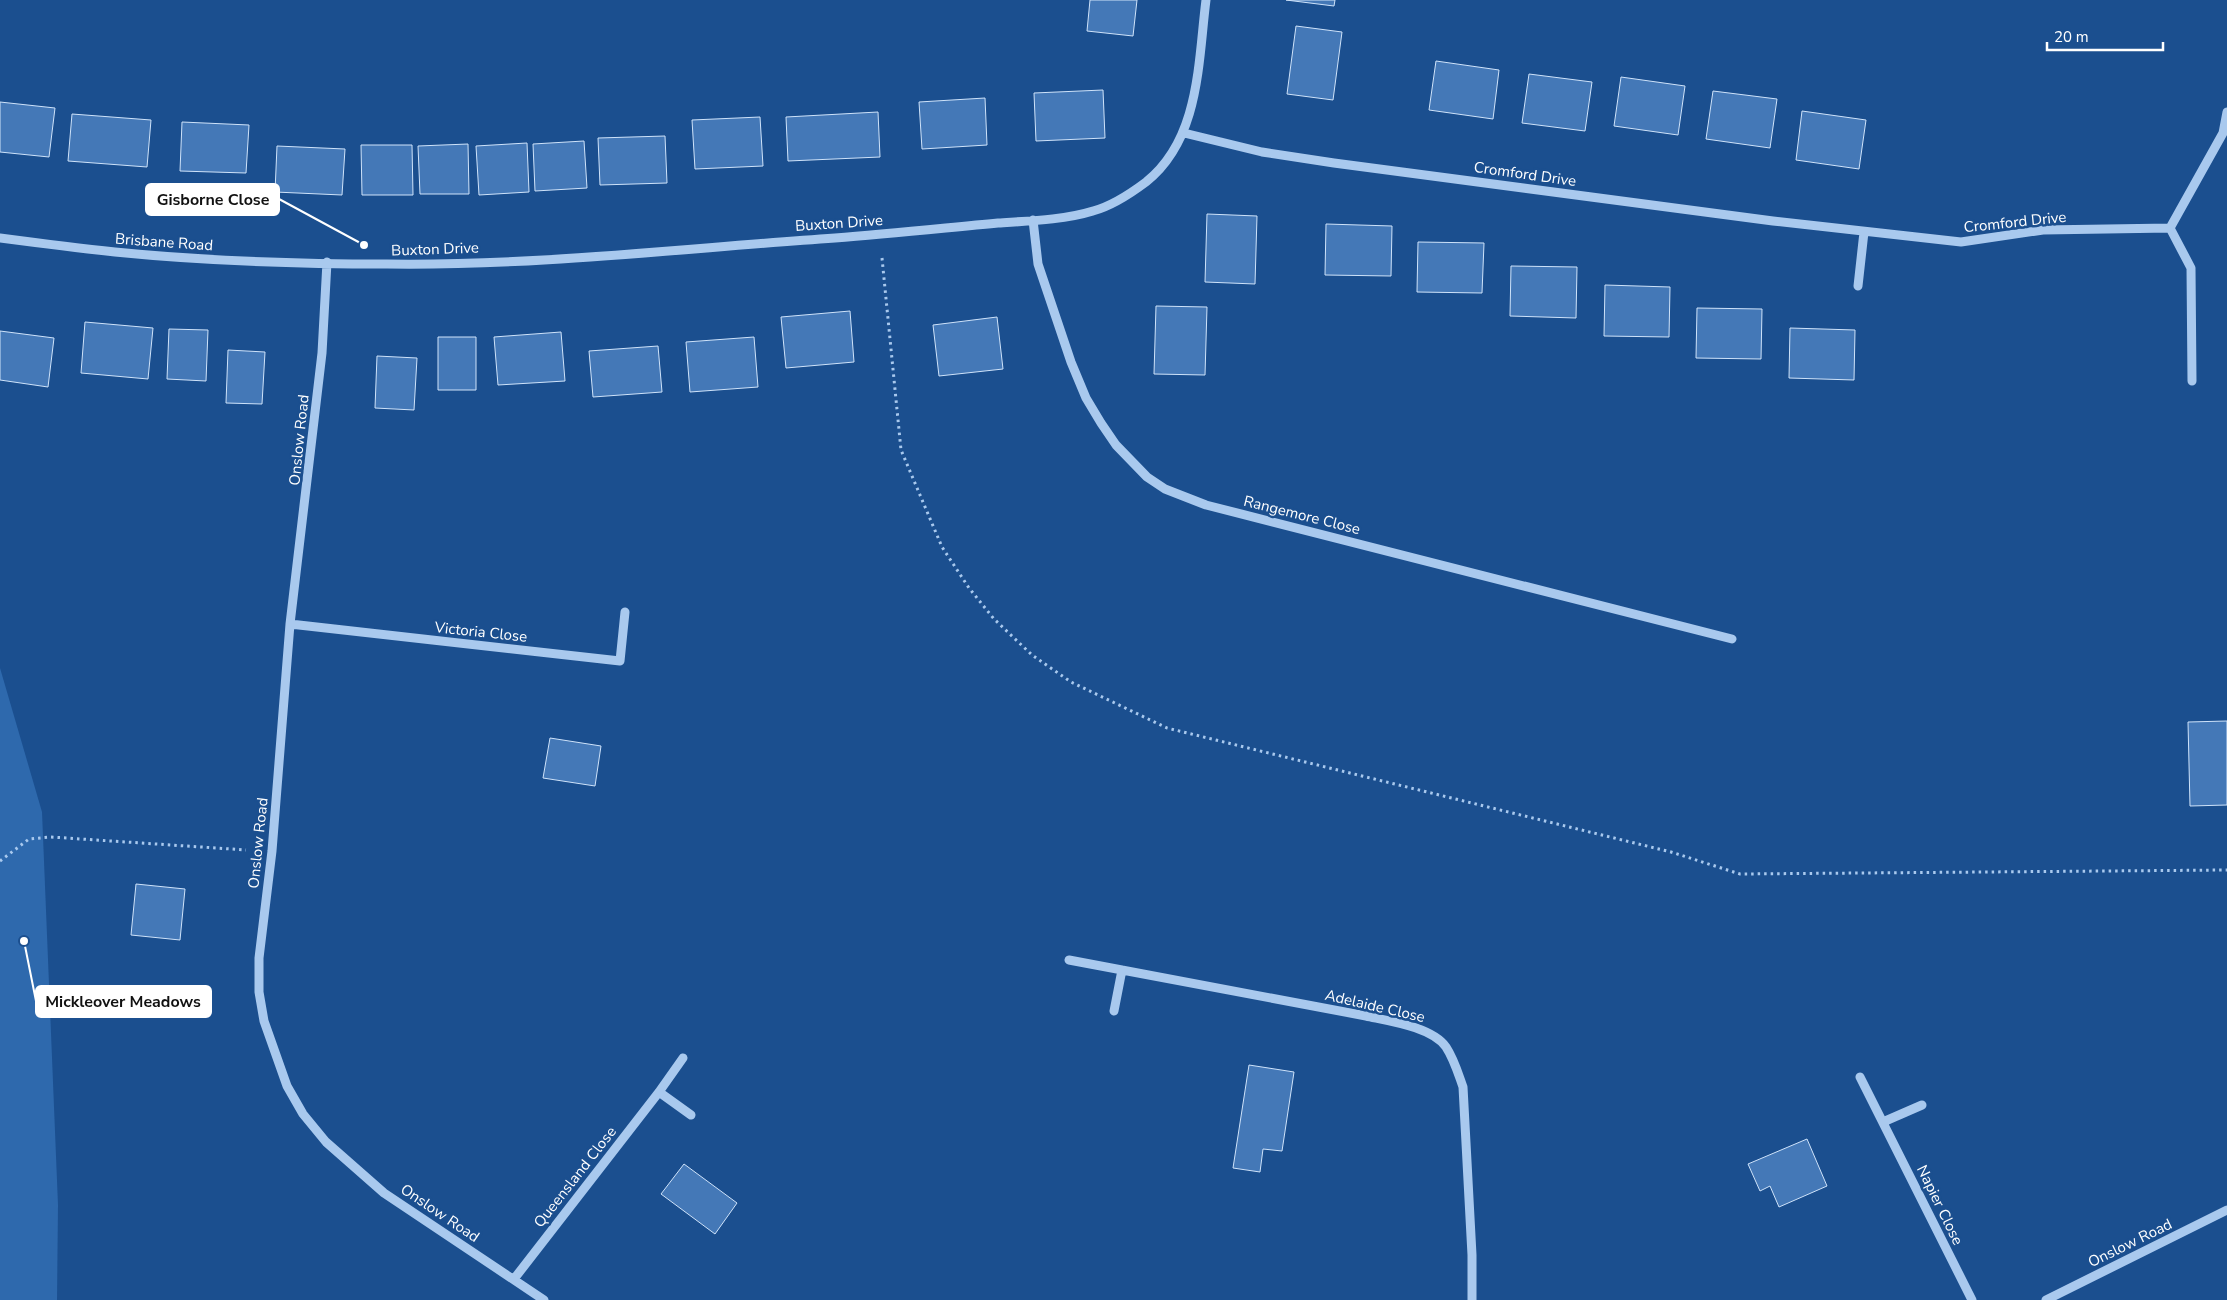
<svg xmlns="http://www.w3.org/2000/svg" width="2227" height="1300" viewBox="0 0 2227 1300" font-family="'Nunito Sans',sans-serif">
  <rect width="100%" height="100%" fill="#1b4f8f"/>
  <path fill="#2e69ad" d="M0,668L42,812L58,1205L57,1300H0Z"/>
  <path fill="#4478b7" stroke="#cfe3fa" d="M1090,0H1137L1133,36L1087,31Z
    M1286,0H1335L1334,6Z
    M1296,26L1342,32L1333,100L1287,94Z
    M1436,61L1499,70L1493,119L1429,110Z
    M1529,74L1592,82L1585,131L1522,123Z
    M1621,77L1685,86L1678,135L1614,126Z
    M1103,90L1105,138L1036,141L1034,93Z
    M1713,91L1777,99L1770,148L1706,139Z
    M985,98L987,145L922,149L919,102Z
    M0,102L55,108L49,157L0,152Z
    M1802,111L1866,120L1859,169L1796,160Z
    M878,112L880,157L788,161L786,117Z
    M72,114L151,120L147,167L68,161Z
    M760,117L763,166L695,169L692,120Z
    M182,122L249,125L246,173L180,171Z
    M665,136L667,183L600,185L598,138Z
    M584,141L587,188L535,191L533,144Z
    M527,143L529,192L479,195L476,146Z
    M468,144L469,194H420L418,146Z
    M361,145H412L413,195H362Z
    M277,146L345,149L342,195L275,192Z
    M1207,214L1257,216L1255,284L1205,282Z
    M1326,224L1392,226L1391,276L1325,275Z
    M1418,242L1484,243L1482,293L1417,292Z
    M1511,266L1577,267L1576,318L1510,316Z
    M1605,285L1670,287L1669,337L1604,336Z
    M1156,306L1207,307L1205,375L1154,374Z
    M1697,308L1762,309L1761,359L1696,358Z
    M850,311L854,362L786,368L781,317Z
    M997,317L1003,369L939,376L933,325Z
    M85,322L153,328L148,379L81,373Z
    M1790,328L1855,330L1854,380L1789,378Z
    M169,329L208,330L206,381L167,379Z
    M0,331L54,338L48,387L0,380Z
    M561,332L565,381L498,385L494,337Z
    M438,337H476V390H438Z
    M754,337L758,387L690,392L686,342Z
    M658,346L662,392L593,397L589,351Z
    M228,350L265,352L262,404L226,403Z
    M377,356L417,358L414,410L375,408Z
    M2227,721V805L2190,806L2188,722Z
    M550,738L601,746L595,786L543,778Z
    M136,884L185,889L180,940L131,935Z
    M1249,1065L1294,1072L1282,1151L1263,1149L1260,1172L1233,1168Z
    M1807,1139L1827,1186L1779,1207L1770,1186L1760,1191L1748,1164Z
    M684,1164L737,1203L715,1234L661,1194Z"/>
  <g fill="none" stroke-linecap="round" stroke-linejoin="round">
    <path stroke="#a9c9ee" stroke-width="3" stroke-dasharray="2.5 4" stroke-linecap="butt" d="M882,258L901,450L942,547L969,588L994,619L1032,655L1071,682L1167,728L1671,852L1740,874L2227,870
      M0,861L29,839L51,837L246,850"/>
    <path stroke="#a9c9ee" stroke-width="9" d="M1184,133L1262,152L1334,163L1773,221L1961,242L2043,230L2170,228
      M1033,220L1038,264L1071,362L1086,398L1101,423L1116,445L1147,477L1165,489L1206,505L1732,639
      M0,238C38,243 77,248 115,252C205,261 296,264 387,264C536,266 687,248 835,238C890,234 944,228 998,223C1028,221 1064,220 1093,211C1112,206 1130,194 1146,182C1200,139 1198,63 1206,0
      M327,262L322,353L290,624L272,851L259,958V992L264,1021L287,1086L303,1114L326,1142L384,1193L544,1300
      M1858,286L1864,232
      M2192,381L2191,268L2170,228L2223,133L2227,112
      M290,624L620,661L625,612
      M1069,960L1366,1016C1389,1021 1432,1027 1446,1047C1454,1059 1458,1073 1463,1087L1472,1255V1300
      M1114,1011L1122,970
      M1860,1077L1972,1300
      M659,1092L691,1115
      M1883,1122L1922,1105
      M514,1279L659,1092L683,1058
      M2046,1300L2227,1210"/>
  </g>
  <g text-anchor="middle" dominant-baseline="central" stroke-width="5" stroke-linejoin="round" paint-order="stroke">
    <g font-size="15" fill="#fff" stroke="#1b4f8f">
      <text transform="translate(1525 174) rotate(8)">Cromford Drive</text>
      <text transform="translate(2015 222) rotate(-6)">Cromford Drive</text>
      <text transform="translate(839 223) rotate(-4)">Buxton Drive</text>
      <text transform="translate(164 242) rotate(4)">Brisbane Road</text>
      <text transform="translate(435 249) rotate(-2)">Buxton Drive</text>
      <text transform="translate(299 440) rotate(-84)">Onslow Road</text>
      <text transform="translate(1302 515) rotate(14)">Rangemore Close</text>
      <text transform="translate(481 632) rotate(6)">Victoria Close</text>
      <text transform="translate(258 843) rotate(-84)">Onslow Road</text>
      <text transform="translate(1375 1006) rotate(13)">Adelaide Close</text>
      <text transform="translate(575 1177) rotate(-52)">Queensland Close</text>
      <text transform="translate(1940 1205) rotate(64)">Napier Close</text>
      <text transform="translate(440 1213) rotate(34)">Onslow Road</text>
      <text transform="translate(2130 1243) rotate(-26)">Onslow Road</text>
    </g>
  </g>
  <path fill="none" stroke="#fff" stroke-width="2" d="M364 245L279 199M24 941L36 1001"/>
  <g fill="#fff" stroke="#1b4f8f" stroke-width="2">
    <circle cx="364" cy="245" r="5"/>
    <circle cx="24" cy="941" r="5"/>
  </g>
  <g fill="#fff" stroke="#fff" stroke-width="2">
    <rect x="146" y="184" width="133" height="31" rx="5"/>
    <rect x="36" y="986" width="175" height="31" rx="5"/>
  </g>
  <g font-size="16" text-anchor="middle" font-weight="bold" fill="#111">
    <text x="213" y="205">Gisborne Close</text>
    <text x="123" y="1007">Mickleover Meadows</text>
  </g>
  <path d="M2047 42v8h116v-8" fill="none" stroke="#ffffff" stroke-width="2.5"/>
  <text x="2054" y="42" font-size="15" fill="#ffffff" stroke="#1b4f8f" stroke-width="4" paint-order="stroke">20 m</text>
</svg>
